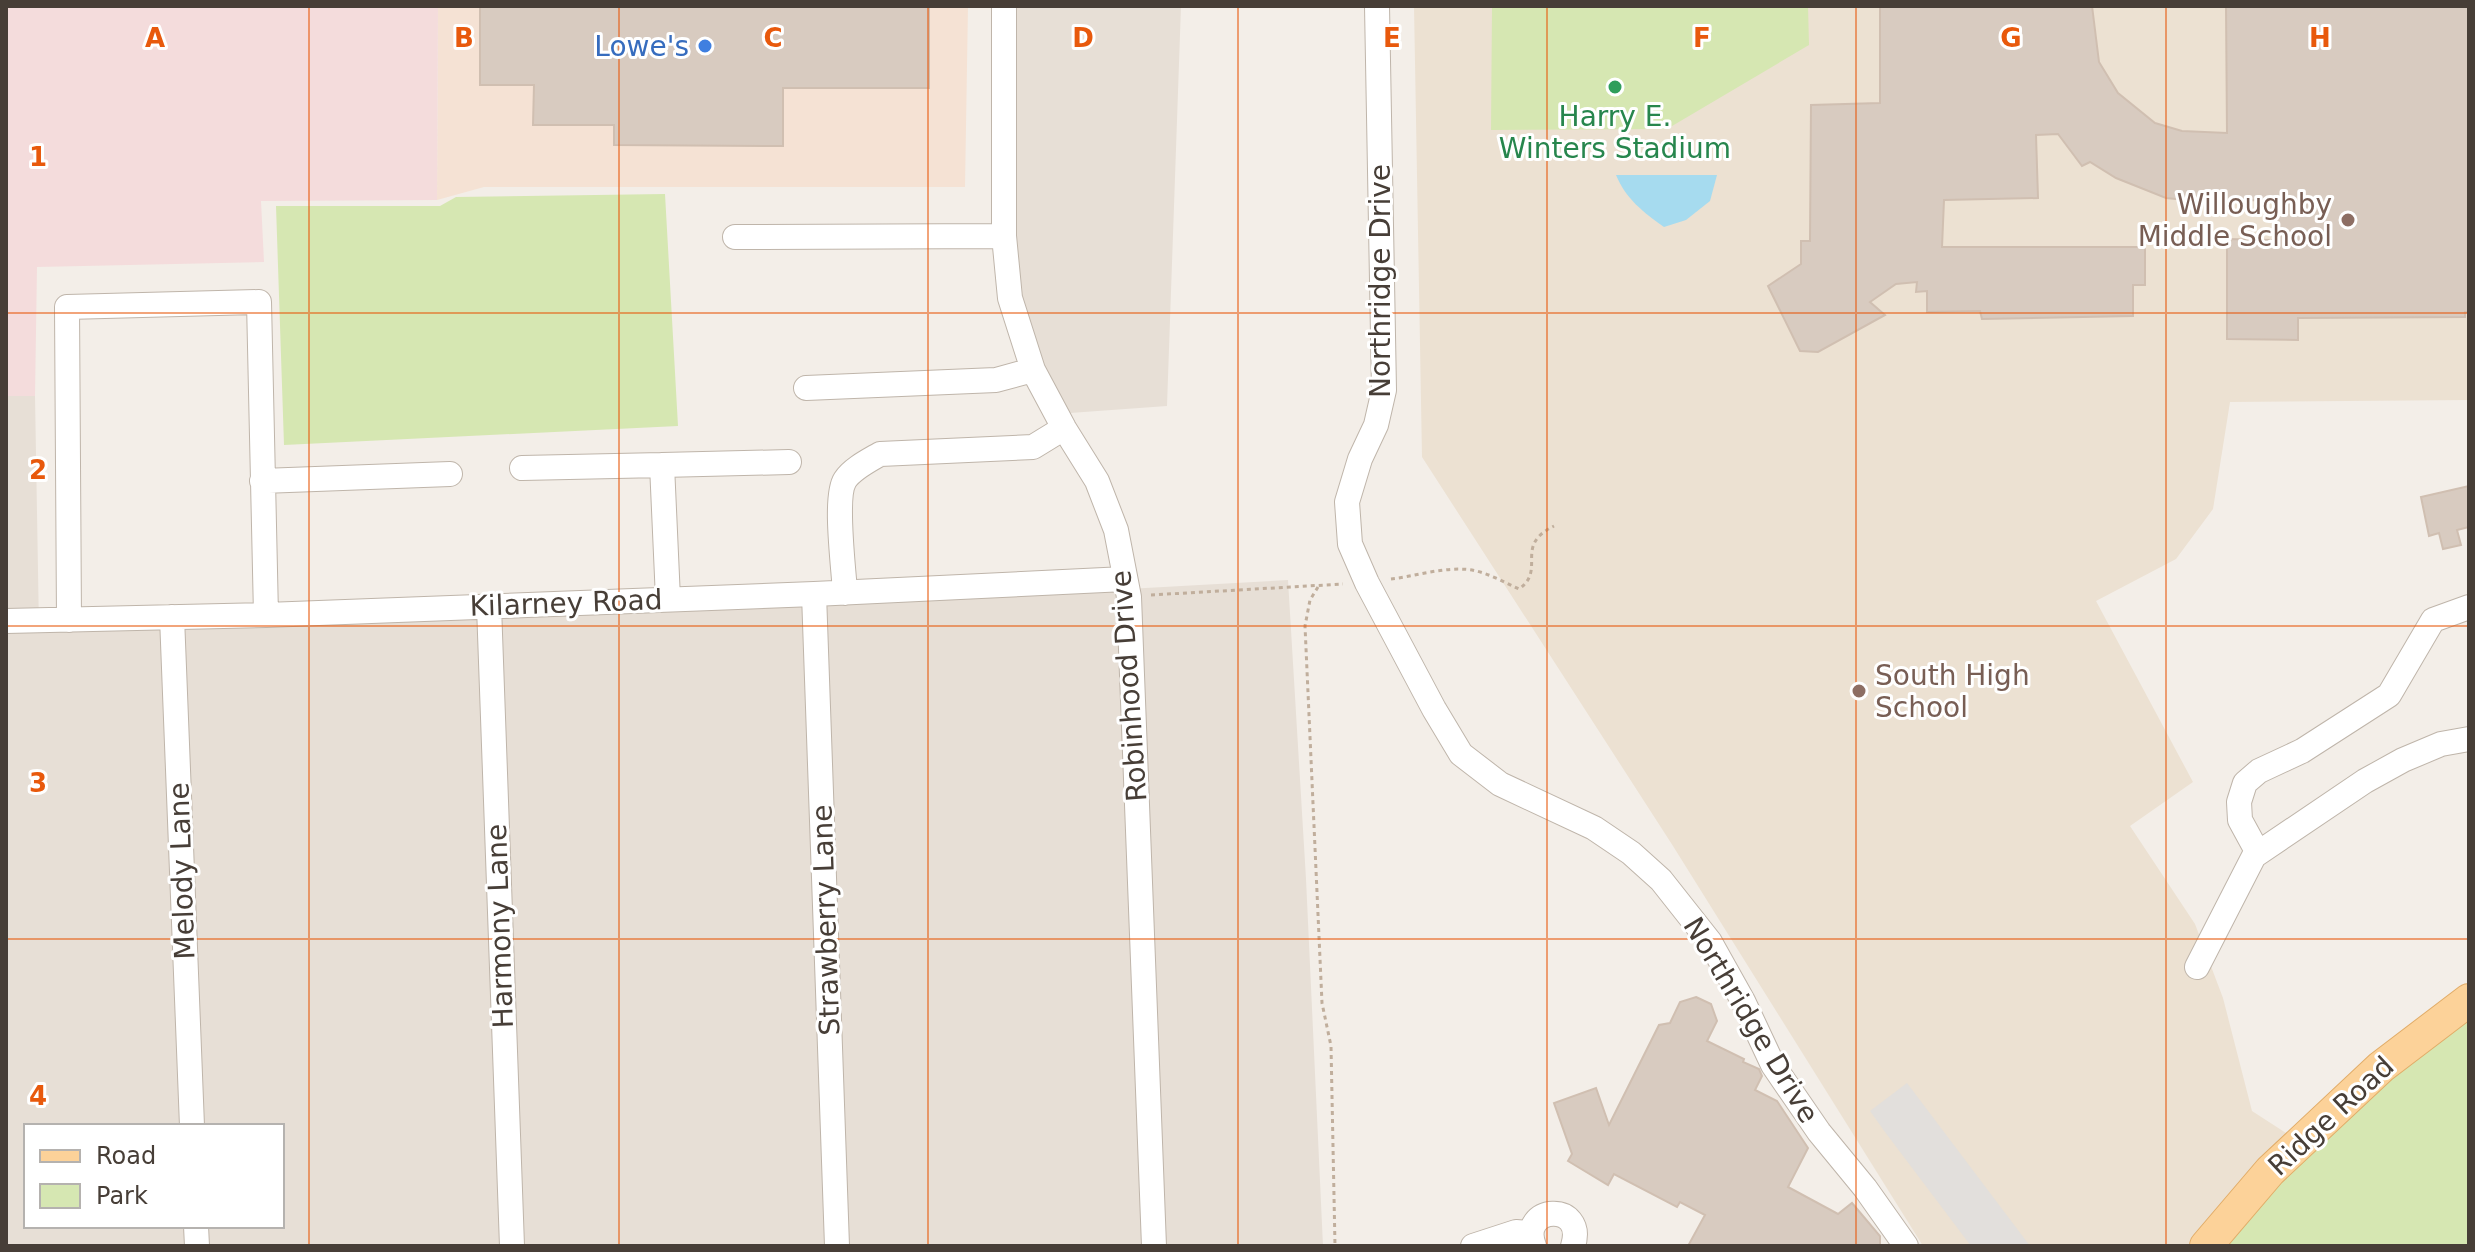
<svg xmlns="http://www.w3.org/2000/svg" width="2475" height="1252" viewBox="0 0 2475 1252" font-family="'DejaVu Sans',sans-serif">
  <rect width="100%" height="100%" fill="#f3eee8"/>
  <path fill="#e7dfd6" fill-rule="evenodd" d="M1013,6H1181L1167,406L1070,413L1038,355L1017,276Z
    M6,396H35L39,629L1091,591L1288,580L1306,879L1323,1246H6ZM26,1126H282V1226H26Z"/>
  <path fill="#f5e2d4" d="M438,6H968L965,187H484L437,200Z"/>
  <path fill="#ece1d2" d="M1414,6H2469V400L2230,402L2213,509L2176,559L2096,601L2193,782L2130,826L2195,924L2223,998L2252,1111L2286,1133L2190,1246H1923L1673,846L1422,457Z"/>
  <path fill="#f4dcdc" d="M6,6H438L437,200L261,201L264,262L37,267L35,396H6Z"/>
  <path fill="#d6e7b2" d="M1492,6H1808L1809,45L1667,129L1491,130Z
    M665,194L678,426L284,445L276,206H440L456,197Z
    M2469,1000V1246H2206Z"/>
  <path fill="#e2dfdc" d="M1907,1083L2030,1246H1971L1885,1132L1870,1111Z"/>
  <path fill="#a6dbef" d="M1616,175H1717L1710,201L1686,220L1664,227C1643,212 1626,199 1616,175Z"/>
  <path fill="#d8cbc0" stroke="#d0bfb1" stroke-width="2" d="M480,6H929V88H783V146L614,145V125H533L534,85H480Z
    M1880,6H2092L2099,62L2118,93L2155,123L2182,131L2227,133L2226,6H2469V312H2465V317L2298,318V340L2227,339V239L2273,240V200L2196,201L2166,198L2116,178L2090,162L2082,166L2058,134L2036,135L2038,198L1944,200L1942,247H2145V285H2133V316L1982,319L1980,311L1927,312V291L1916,292L1917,282L1896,284L1870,302L1885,315L1818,352L1800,351L1768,286L1801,264V241H1810L1811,105L1880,103Z
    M2469,486V527L2457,530L2461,545L2443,549L2439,533L2429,536L2421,497Z
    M1696,997L1711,1004L1717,1021L1707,1041L1744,1059L1743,1062L1759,1069L1762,1076L1755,1090L1777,1101L1808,1148L1788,1187L1838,1214L1852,1203L1880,1236V1246H1688L1705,1215L1680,1202L1677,1207L1614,1174L1608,1185L1568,1161L1572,1154L1554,1103L1596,1088L1609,1125L1659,1025L1670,1023L1680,1002Z"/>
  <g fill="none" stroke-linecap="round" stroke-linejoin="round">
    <defs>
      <path id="minor" d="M1004,6V236L1010,298L1033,370L1064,428L1097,481L1116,530L1129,597L1154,1246
        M1377,6L1384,390L1376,425L1360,459L1347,502L1350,544L1367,583L1434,709L1461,754L1500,784L1594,828L1631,853L1661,880L1710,942L1743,1001L1773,1065L1819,1132L1865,1188L1906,1246
        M735,237L1004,236
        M806,388L996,380L1033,370
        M662,465L789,462
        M522,468L662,465L668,599
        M262,481L450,474
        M845,593C844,570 834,497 845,480C852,469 868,461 880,454L1033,447L1064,428
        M814,594L837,1246
        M489,606L512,1246
        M172,617L192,1126
        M69,620L67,307L259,302L266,615
        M6,621L266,615L814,594L1125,579
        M2258,853L2240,820L2239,802L2245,783L2259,771L2302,751L2389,695L2433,620L2469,607
        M2197,967L2254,856L2365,781L2403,760L2441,744L2469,739
        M196,1226L197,1246
        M1473,1246L1516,1232L1531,1233
        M1534,1246C1518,1205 1587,1201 1573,1246"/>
      <path id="major" d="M2206,1246L2270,1171L2381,1067L2469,1000"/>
    </defs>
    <use href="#minor" stroke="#bfb5aa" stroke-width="26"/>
    <use href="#major" stroke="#e1ac68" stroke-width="34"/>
    <path stroke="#c0ae9c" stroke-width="3" stroke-dasharray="4 4" stroke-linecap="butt" d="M1391,579C1417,576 1445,566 1472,570C1488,573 1504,582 1519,589C1547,569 1513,546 1554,526
      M1318,587L1310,600L1305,626L1322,1003L1331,1046L1335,1246
      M1151,595L1343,584"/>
    <use href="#minor" stroke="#fff" stroke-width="24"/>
    <use href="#major" stroke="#fcd299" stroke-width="32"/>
  </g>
  <path fill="none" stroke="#e8590c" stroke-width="2" stroke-opacity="0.55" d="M309,6V1246M619,6V1246M928,6V1246M1238,6V1246M1547,6V1246M1856,6V1246M2166,6V1246M6,313H2469M6,626H2469M6,939H2469"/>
  <circle fill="#3f7fe0" stroke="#fff" stroke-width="3" cx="705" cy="46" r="8"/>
  <circle fill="#2e9e5b" stroke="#fff" stroke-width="3" cx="1615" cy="87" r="8"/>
  <g fill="#8d6e63" stroke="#fff" stroke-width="3">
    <circle cx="2348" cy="220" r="8"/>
    <circle cx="1859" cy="691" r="8"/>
  </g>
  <g text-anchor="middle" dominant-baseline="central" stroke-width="6" stroke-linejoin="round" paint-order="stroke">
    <g font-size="28" fill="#366cbe" stroke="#fff" text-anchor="end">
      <text x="689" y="46">Lowe's</text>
    </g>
    <g font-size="28" fill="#27864d" stroke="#fff">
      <text x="1615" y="116">Harry E.<tspan x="1615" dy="32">Winters Stadium</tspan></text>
    </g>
    <g font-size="28" fill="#785e54" stroke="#fff" text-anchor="end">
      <text x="2332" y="204">Willoughby<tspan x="2332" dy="32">Middle School</tspan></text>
      <text x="1875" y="675" text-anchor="start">South High<tspan x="1875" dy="32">School</tspan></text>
    </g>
    <g font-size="28" fill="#473e37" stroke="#fff">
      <text transform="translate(1380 281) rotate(-90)">Northridge Drive</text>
      <text transform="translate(566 603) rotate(-2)">Kilarney Road</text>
      <text transform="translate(1129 686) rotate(-94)">Robinhood Drive</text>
      <text transform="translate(182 871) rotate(-92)">Melody Lane</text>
      <text transform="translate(826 920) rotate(-92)">Strawberry Lane</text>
      <text transform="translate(500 926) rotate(-92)">Harmony Lane</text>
      <text transform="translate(1751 1020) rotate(59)">Northridge Drive</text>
      <text transform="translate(2331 1116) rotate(-43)">Ridge Road</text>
    </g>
  </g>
  <g font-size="26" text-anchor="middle" font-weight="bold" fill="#e8590c" stroke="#fff" stroke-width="6" stroke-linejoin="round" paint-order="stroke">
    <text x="155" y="47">A</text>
    <text x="464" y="47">B</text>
    <text x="773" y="47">C</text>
    <text x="1083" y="47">D</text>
    <text x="1392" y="47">E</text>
    <text x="1702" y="47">F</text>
    <text x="2011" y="47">G</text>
    <text x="2320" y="47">H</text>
    <text x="38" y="166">1</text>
    <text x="38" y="479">2</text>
    <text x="38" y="792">3</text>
    <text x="38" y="1105">4</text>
  </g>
  <rect width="2475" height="1252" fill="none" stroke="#473e37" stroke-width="16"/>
  <rect x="24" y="1124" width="260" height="104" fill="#ffffff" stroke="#b5b2af" stroke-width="2"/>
  <rect x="40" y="1150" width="40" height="12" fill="#fcd299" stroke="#b5b2af" stroke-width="2"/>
  <text x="96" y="1164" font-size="24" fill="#473e37">Road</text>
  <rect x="40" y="1184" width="40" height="24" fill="#d6e7b2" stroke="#b5b2af" stroke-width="2"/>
  <text x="96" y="1204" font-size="24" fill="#473e37">Park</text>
</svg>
